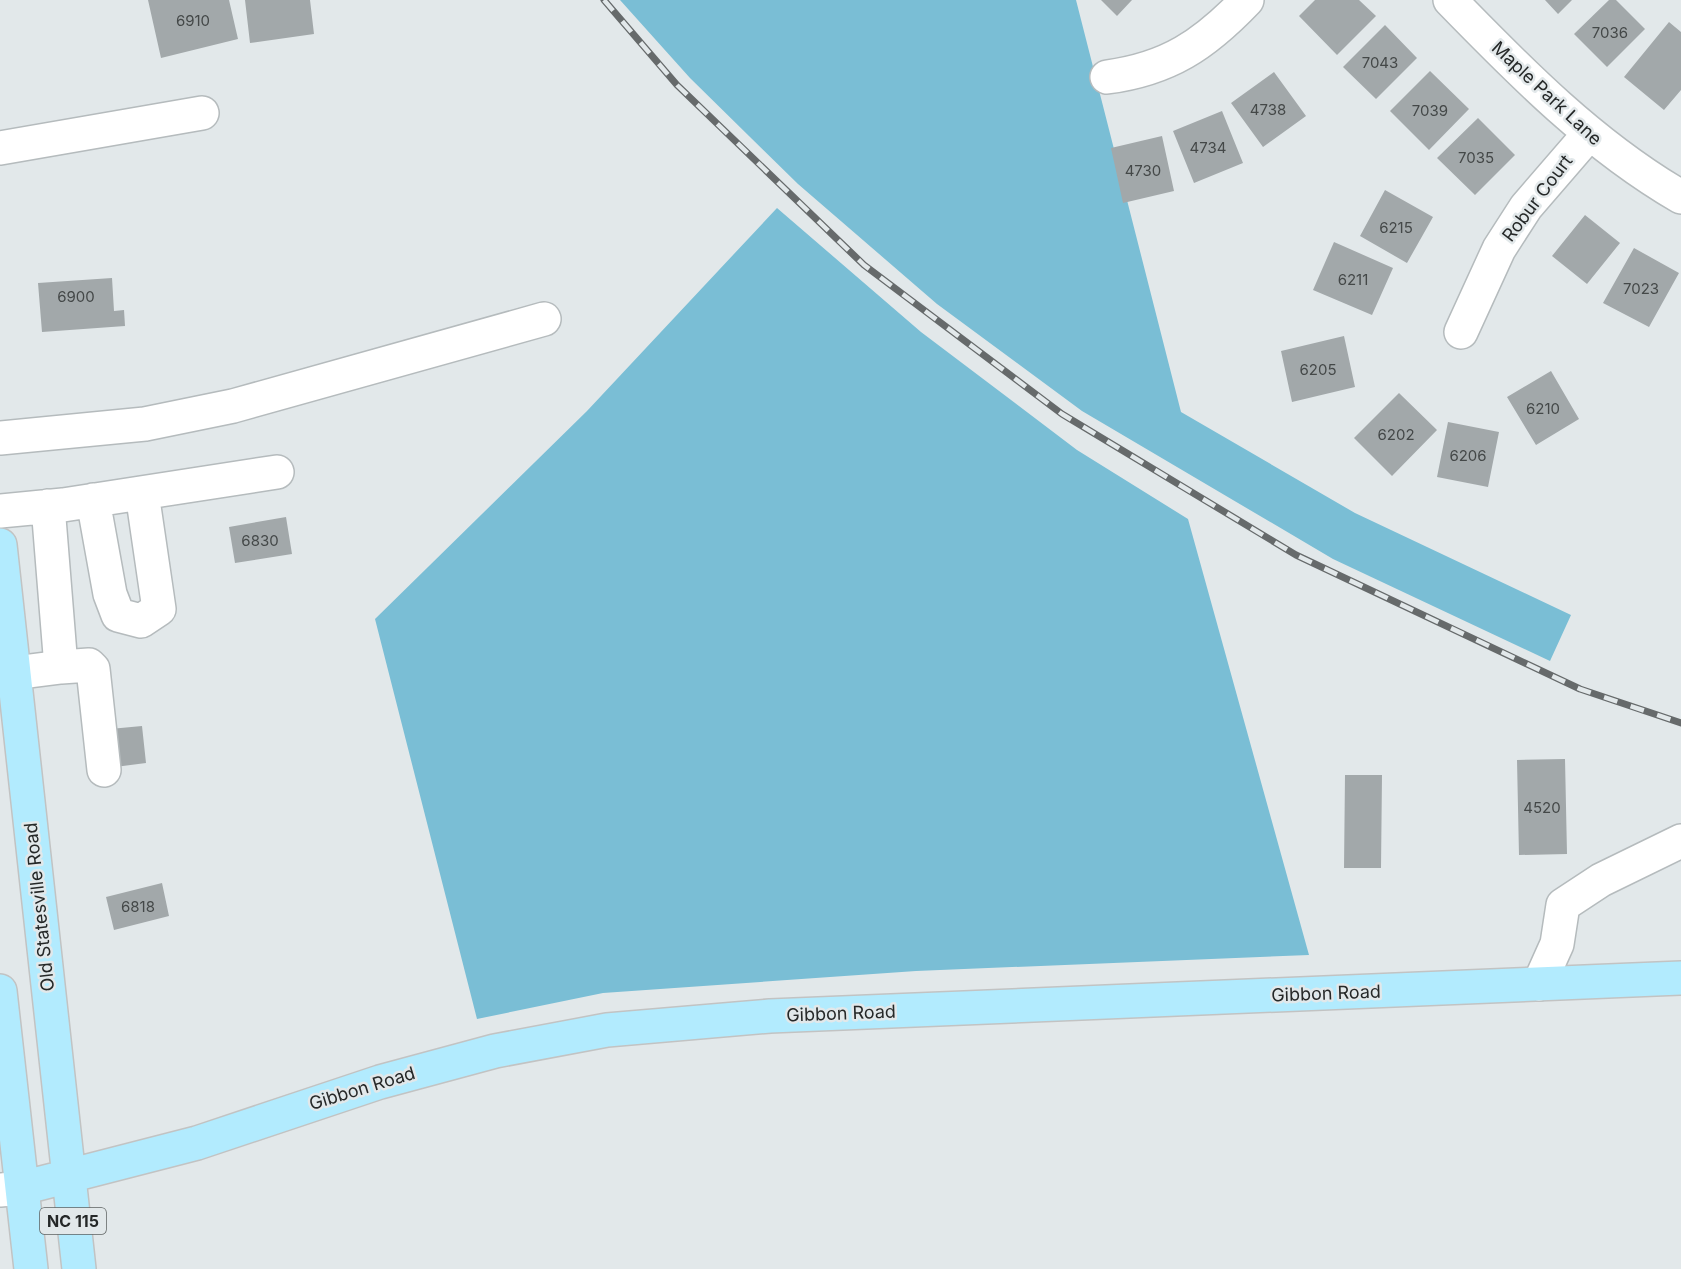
<svg xmlns="http://www.w3.org/2000/svg" width="1681" height="1269" viewBox="0 0 1681 1269" font-family="Inter,sans-serif">
  <rect width="100%" height="100%" fill="#e2e8ea"/>
  <path fill="#7abed5" d="M620,0H1076L1181,412L1355,513L1571,615L1550,661L1333,559L1082,411L937,304L798,184L690,78Z
    M777,208L921,332L1077,450L1188,519L1309,955L916,971L603,993L477,1019L375,619L587,411Z"/>
  <path fill="#a2a8aa" d="M148,0H229L238,39L161,58Z
    M245,0H310L314,34L250,43Z
    M1101,0H1132L1117,16Z
    M1315,0H1359L1376,16L1337,55L1299,16Z
    M1545,0H1572L1558,14Z
    M1609,0H1616L1645,29L1607,67L1574,34Z
    M1669,22L1681,32V90L1664,110L1624,77Z
    M1385,25L1417,58L1376,99L1343,67Z
    M1430,71L1469,109L1429,150L1390,111Z
    M1274,72L1306,116L1263,147L1231,103Z
    M1222,111L1243,163L1194,183L1173,131Z
    M1478,118L1515,155L1475,195L1437,158Z
    M1162,136L1174,191L1123,203L1111,148Z
    M1385,190L1433,217L1407,263L1360,236Z
    M1585,215L1620,243L1587,284L1552,256Z
    M1334,242L1393,268L1372,315L1313,290Z
    M1634,248L1679,273L1649,327L1603,303Z
    M112,278L114,311L124,310L125,326L42,332L38,283Z
    M1344,336L1355,387L1292,402L1281,351Z
    M1551,371L1579,419L1536,445L1507,397Z
    M1399,393L1437,430L1392,476L1354,438Z
    M1448,422L1499,432L1488,487L1437,477Z
    M286,517L292,554L235,563L229,527Z
    M142,726L146,763L115,767L110,729Z
    M1565,759L1567,854L1519,855L1517,760Z
    M1345,775H1382L1381,868H1344Z
    M162,883L169,916L114,930L106,897Z"/>
  <g fill="none" stroke-linecap="round" stroke-linejoin="round">
    <defs>
      <path id="minor" d="M1450,0C1521,73 1593,146 1681,197
        M1107,77C1168,69 1204,45 1247,0
        M0,148L202,113
        M1461,332L1499,249L1526,207L1589,134
        M0,438L145,424L233,406L544,319
        M93,500L110,594L118,615L141,621L159,609L142,493
        M0,511L63,505L277,472
        M61,667L89,665L93,669L104,770
        M14,673L61,667L48,506
        M1539,984L1557,944L1563,905L1601,880L1681,841
        M0,1190L22,1188"/>
      <path id="major" d="M0,545L79,1269
        M0,991L31,1269
        M22,1188L197,1143L380,1082L495,1051L607,1030L770,1016L1681,978"/>
    </defs>
    <use href="#minor" stroke="#b5bbbd" stroke-width="36"/>
    <use href="#major" stroke="#c2c3c3" stroke-width="36"/>
    <use href="#minor" stroke="#fff" stroke-width="33"/>
    <use href="#major" stroke="#b2ebfe" stroke-width="33"/>
    <defs>
      <path id="rail" d="M604,0L677,85L864,265L1062,414L1296,555L1580,689L1681,723"/>
    </defs>
    <use href="#rail" stroke="#666a6b" stroke-width="7"/>
    <use href="#rail" stroke="#e2e8ea" stroke-width="4.5" stroke-dasharray="14" stroke-linecap="butt"/>
  </g>
  <g text-anchor="middle" dominant-baseline="central" stroke-width="5" stroke-linejoin="round" paint-order="stroke">
    <g font-size="15" fill="#444848">
      <text x="193" y="20">6910</text>
      <text x="1610" y="32">7036</text>
      <text x="1380" y="62">7043</text>
      <text x="1268" y="109">4738</text>
      <text x="1430" y="110">7039</text>
      <text x="1208" y="147">4734</text>
      <text x="1476" y="157">7035</text>
      <text x="1143" y="170">4730</text>
      <text x="1396" y="227">6215</text>
      <text x="1353" y="279">6211</text>
      <text x="1641" y="288">7023</text>
      <text x="76" y="296">6900</text>
      <text x="1318" y="369">6205</text>
      <text x="1543" y="408">6210</text>
      <text x="1396" y="434">6202</text>
      <text x="1468" y="455">6206</text>
      <text x="260" y="540">6830</text>
      <text x="1542" y="807">4520</text>
      <text x="138" y="906">6818</text>
    </g>
    <rect fill="#e2e8ea" stroke="#5e6262" stroke-width="1.5" x="40" y="1208" width="66" height="26" rx="4.5"/>
    <g font-size="16" font-weight="bold" fill="#252828">
      <text x="73" y="1221">NC 115</text>
    </g>
    <g font-size="18" fill="#252828" stroke="#e2e8ea">
      <text transform="translate(1547 93) rotate(43)">Maple Park Lane</text>
      <text transform="translate(1537 198) rotate(-53)">Robur Court</text>
      <text transform="translate(39 907) rotate(-96)">Old Statesville Road</text>
      <text transform="translate(1326 993) rotate(-2)">Gibbon Road</text>
      <text transform="translate(841 1013) rotate(-2)">Gibbon Road</text>
      <text transform="translate(362 1088) rotate(-17)">Gibbon Road</text>
    </g>
  </g>
</svg>
